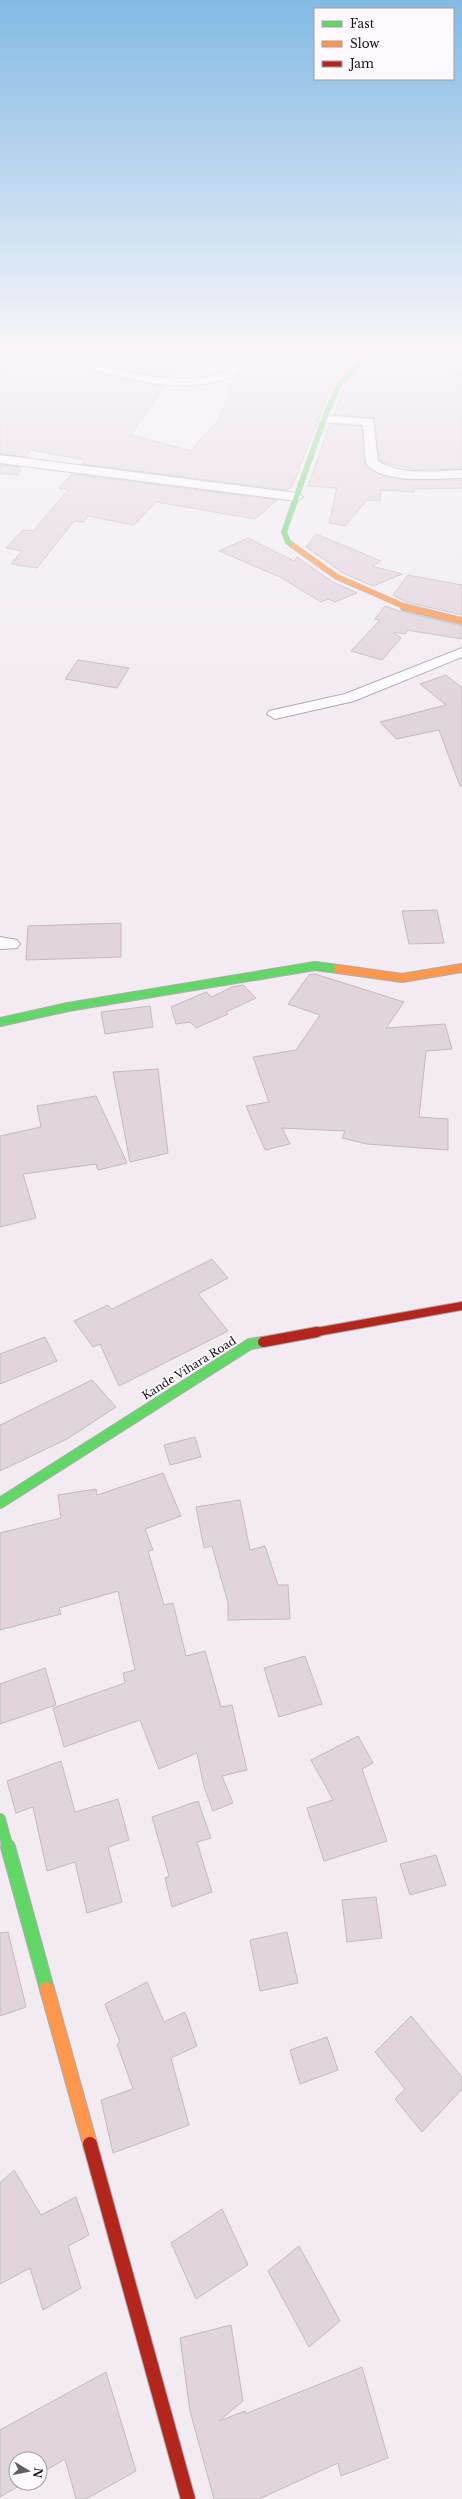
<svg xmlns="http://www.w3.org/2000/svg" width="462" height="2499" viewBox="0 0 462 2499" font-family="'Libre Baskerville',serif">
  <rect width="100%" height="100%" fill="#f2ecf2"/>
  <path fill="#e2d4dc" stroke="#c0bbbf" d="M40,355H86L80,363L85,368L122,379L164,386L131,435L192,451L197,443L219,420L236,376L239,374L244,355H359L332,384L293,485L288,490L81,464L85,460L30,450L26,457L0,454V359L36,362Z
    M374,355H400L399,358L441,355L452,372L462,371V469L419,470L388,464L379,460L374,418L334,414L345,387Z
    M99,358L127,360L181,362L171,377L143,374L96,362Z
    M330,424L362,426L364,463L373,471L384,476L410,480H462V488L414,489V492L381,490L380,501L367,500L345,526L329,523L337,488L308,486Z
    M0,465L21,467L18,475L0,473Z
    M72,474L277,500L255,519L156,502L134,525L88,516L84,522L74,521L37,568L11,564L22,551L6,548L23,530L33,531L68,490L59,488Z
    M316,534L381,561L372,566L402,574L373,586L343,573L306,547Z
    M248,538L294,561L297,557L331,581L357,593L335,602L328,599L321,602L280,577L219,551Z
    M408,575L462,585V615L406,602L393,595Z
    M385,606L396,610L462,626V639L412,631L408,630L405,634L393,632L401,638L382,660L351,651L380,620L375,619Z
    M78,660L129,668L117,688L65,679Z
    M446,675L462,688V786H460L439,730L396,739L380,722L446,705L420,684Z
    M437,910L444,943L409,944L402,911Z
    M121,923V957L26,960L28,926Z
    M315,974L404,1002L386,1028L445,1024L452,1049L426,1051L419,1117L448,1119V1150L367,1144L342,1138L345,1131L282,1128L290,1144L265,1150L246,1106L269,1102L253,1057L296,1050L320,1015L288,1004L309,975Z
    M243,985L256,998L226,1012L228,1014L196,1028L190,1022L176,1024L171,1007L206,992L212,997L232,987Z
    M150,1006L153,1027L105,1034L101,1012Z
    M158,1069L168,1153L130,1162L113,1072Z
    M96,1096L127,1163L98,1170L96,1164L23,1174L36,1218L0,1227V1136L41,1127L37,1106Z
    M212,1259L228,1278L198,1294L228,1331L119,1386L100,1344L93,1347L74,1321L108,1305L112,1309Z
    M45,1337L57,1361L0,1384V1354Z
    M92,1380L116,1407L67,1439L0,1471V1425Z
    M195,1437L201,1457L170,1465L164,1445Z
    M163,1473L181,1516L145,1529L153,1550L148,1551L164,1605L173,1603L186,1656L205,1651L221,1707L232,1705L247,1770L222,1776L233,1803L213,1811L204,1787L197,1753L159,1769L140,1720L64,1747L53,1708L125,1683L123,1673L135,1670L118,1591L59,1608L61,1614L0,1630V1533L61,1518L58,1495L96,1489L97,1495Z
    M240,1500L250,1550L265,1546L278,1585H288L290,1619L228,1620V1603L212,1546L204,1548L196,1507Z
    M305,1656L322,1704L279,1717L264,1668Z
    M45,1668L56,1705L0,1724V1684Z
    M358,1736L373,1763L362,1769L387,1841L324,1861L307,1808L333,1800L311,1760Z
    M61,1761L75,1812L118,1799L129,1840L108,1847L122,1902L87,1913L75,1862L47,1871L33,1807L16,1813L7,1781Z
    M198,1801L211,1838L197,1842L212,1892L172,1907L165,1878L169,1876L152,1817Z
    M436,1855L446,1885L410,1895L400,1864Z
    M376,1897L382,1938L347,1942L342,1900Z
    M8,1932L26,2007L0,2016V1933Z
    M287,1932L298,1983L260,1991L250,1940Z
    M147,1982L164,2022L185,2012L197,2046L171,2058L189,2125L113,2153L101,2100L133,2089L117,2044L120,2042L105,2004Z
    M411,2016L462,2077V2089L422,2132L395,2099L405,2089L375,2052Z
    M327,2037L338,2070L300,2084L290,2050Z
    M14,2170L41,2215L76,2197L89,2235L68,2246L81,2288L43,2310L30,2268L0,2284V2183Z
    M222,2209L248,2265L196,2299L171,2243Z
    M299,2246L340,2321L309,2347L268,2271Z
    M231,2325L243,2401L219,2421L245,2411V2414L362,2367L388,2458L341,2476L338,2463L259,2499H214L190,2411L180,2338Z
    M106,2372L136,2471L86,2499H76L65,2459L40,2474V2459H16V2483H24L0,2497V2430Z"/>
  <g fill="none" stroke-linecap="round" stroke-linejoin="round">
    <defs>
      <path id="street" d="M88,355H100L93,363C133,375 189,388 229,370L231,355H243L238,374C190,396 133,382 85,367L81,363Z
        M324,415L373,419L378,461C402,476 435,471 462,470V478C438,478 381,485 366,463L363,425L320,422L318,419Z
        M0,455L297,493L303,497L297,501L0,463Z
        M462,648V657L354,701L275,719L267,714L269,711L345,694Z
        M0,937L17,940L20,944L17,948L0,949Z"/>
      <path id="fast-far3" d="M292,545L288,542L284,532L324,419L339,385L367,355"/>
      <path id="fast-far2" d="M0,1022L68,1007L315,966L338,969"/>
      <path id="fast-far1" d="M0,1503L250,1344L263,1342
        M0,1819L8,1848"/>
      <path id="fast" d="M8,1847L47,1989"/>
      <path id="slow-far3" d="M292,545L337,577L408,608"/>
      <path id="slow-far2" d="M404,607L462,621"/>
      <path id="slow-far1" d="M338,969L402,978L462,968"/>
      <path id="slow" d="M47,1989L90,2144"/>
      <path id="jam-far2" d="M311,1333L462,1306"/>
      <path id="jam-far1" d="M263,1342L317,1332"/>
      <path id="jam" d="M90,2144L188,2499"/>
    </defs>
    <use href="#street" stroke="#afabaf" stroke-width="2"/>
    <use href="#fast-far3" stroke="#afabaf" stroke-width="6"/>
    <use href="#fast-far2" stroke="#afabaf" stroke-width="10"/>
    <use href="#fast-far1" stroke="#afabaf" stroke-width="12"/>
    <use href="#fast" stroke="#afabaf" stroke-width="16"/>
    <use href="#slow-far3" stroke="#afabaf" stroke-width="6"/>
    <use href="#slow-far2" stroke="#afabaf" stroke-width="8"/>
    <use href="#slow-far1" stroke="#afabaf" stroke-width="10"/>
    <use href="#slow" stroke="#afabaf" stroke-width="16"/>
    <use href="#jam-far2" stroke="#afabaf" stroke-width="10"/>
    <use href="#jam-far1" stroke="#afabaf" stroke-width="12"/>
    <use href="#jam" stroke="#afabaf" stroke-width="16"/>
    <use href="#street" fill="#fdfcfd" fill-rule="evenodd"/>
    <use href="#fast-far3" stroke="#63d668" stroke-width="5"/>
    <use href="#fast-far2" stroke="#63d668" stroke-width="8"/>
    <use href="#fast-far1" stroke="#63d668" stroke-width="10"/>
    <use href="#fast" stroke="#63d668" stroke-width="14"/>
    <use href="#slow-far3" stroke="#ff974d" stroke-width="5"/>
    <use href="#slow-far2" stroke="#ff974d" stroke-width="6"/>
    <use href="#slow-far1" stroke="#ff974d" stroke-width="8"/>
    <use href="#slow" stroke="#ff974d" stroke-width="14"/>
    <use href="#jam-far2" stroke="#b3261e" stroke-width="8"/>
    <use href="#jam-far1" stroke="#b3261e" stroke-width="10"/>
    <use href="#jam" stroke="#b3261e" stroke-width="14"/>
  </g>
  <linearGradient id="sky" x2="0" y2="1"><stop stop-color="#83bae4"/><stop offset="0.5" stop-color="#f9f6f9"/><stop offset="1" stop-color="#f9f6f9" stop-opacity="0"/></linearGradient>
  <rect width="462" height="705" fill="url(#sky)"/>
  <g text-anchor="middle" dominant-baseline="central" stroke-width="3.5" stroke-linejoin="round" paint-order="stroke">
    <g font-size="11" fill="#161216" stroke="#fdf9fe">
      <text transform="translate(189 1368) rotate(-32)">Kande Vihara Road</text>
    </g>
  </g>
  <rect x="314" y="8" width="140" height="72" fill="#fdf9fe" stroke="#a19da1"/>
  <rect x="322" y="21" width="20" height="6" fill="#63d668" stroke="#a19da1"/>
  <text x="350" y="28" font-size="12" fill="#161216">Fast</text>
  <rect x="322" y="41" width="20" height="6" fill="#ff974d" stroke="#a19da1"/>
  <text x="350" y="48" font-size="12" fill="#161216">Slow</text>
  <rect x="322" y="61" width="20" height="6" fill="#b3261e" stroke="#a19da1"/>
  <text x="350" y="68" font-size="12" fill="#161216">Jam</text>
  <g transform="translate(28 2471) rotate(100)"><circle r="19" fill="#fdf9fe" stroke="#a19da1"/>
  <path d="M0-3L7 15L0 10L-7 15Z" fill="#635e63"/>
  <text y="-6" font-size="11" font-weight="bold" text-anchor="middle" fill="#161216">N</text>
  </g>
</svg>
